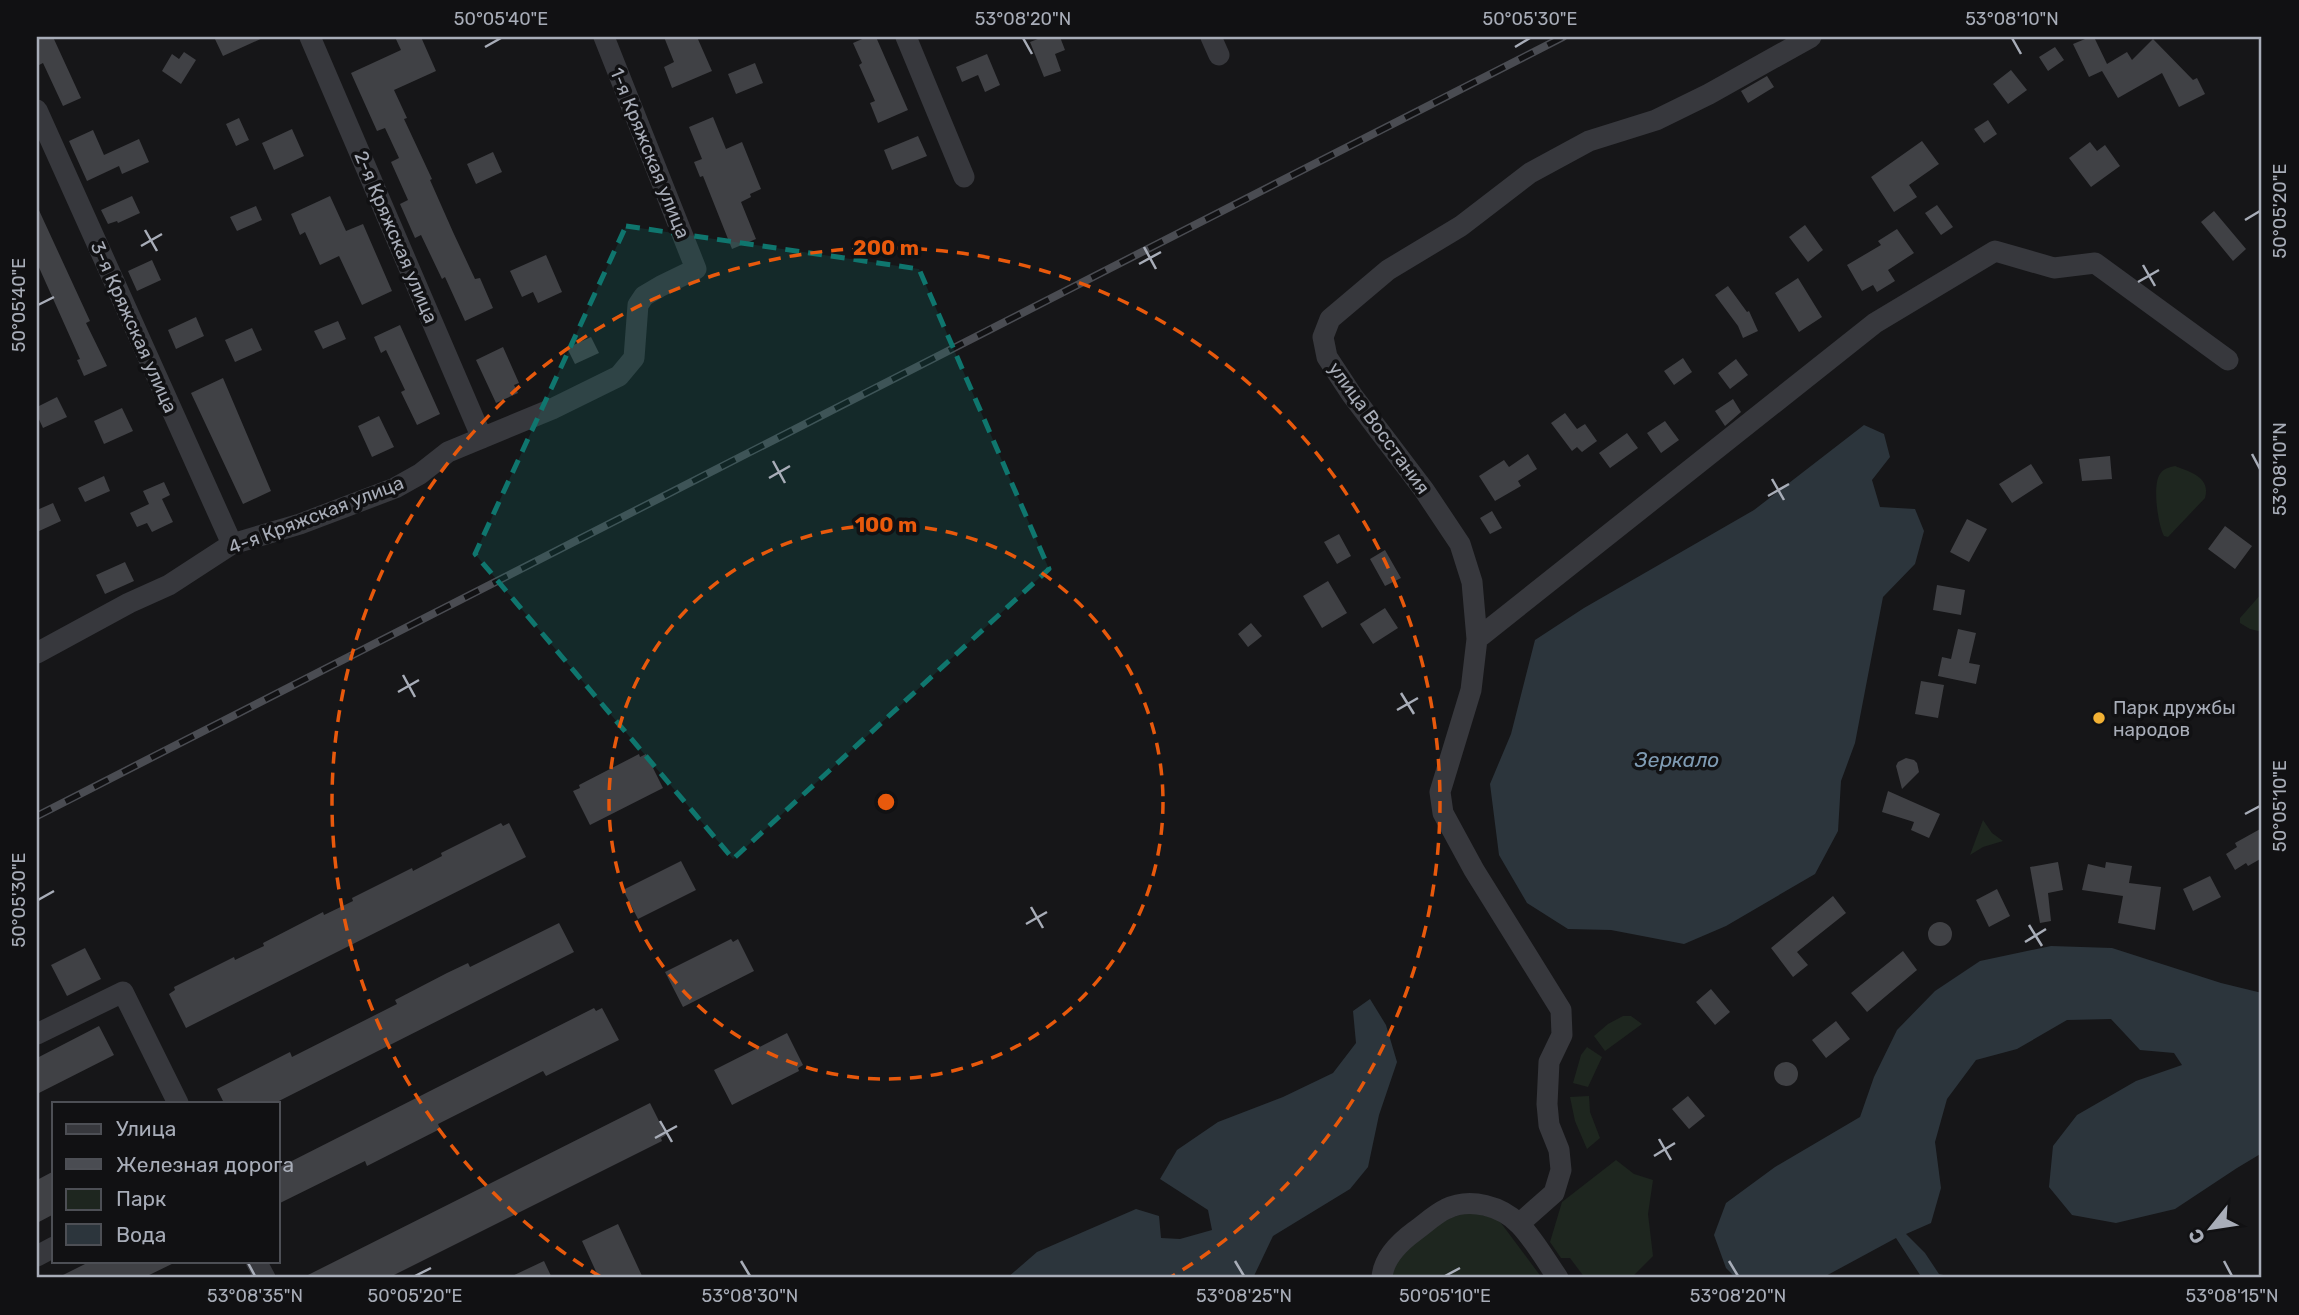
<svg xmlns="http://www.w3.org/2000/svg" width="2299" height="1315" viewBox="0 0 2299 1315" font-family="Rubik,sans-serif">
  <rect width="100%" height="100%" fill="#161618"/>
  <path fill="#1e261f" d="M2175,466C2190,472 2211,477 2205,498L2168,537L2164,536C2158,525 2152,485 2160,474C2163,469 2169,467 2175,466Z
    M2262,593V632L2250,629L2240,623V618Z
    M1983,820L1992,833L2003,841L1983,847L1970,855Z
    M1623,1016H1631L1642,1024L1605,1051L1594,1036L1608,1024Z
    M1587,1047L1602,1057L1588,1087L1573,1083L1581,1055Z
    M1589,1096L1590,1112L1600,1138L1587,1149L1575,1121L1570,1097Z
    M1616,1160L1634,1174L1653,1180L1648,1214L1653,1256L1631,1278H1585L1570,1258H1561L1550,1242L1562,1202Z
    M1470,1212L1498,1219L1542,1278H1392C1396,1246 1441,1218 1470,1212Z"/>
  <path fill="#2c353c" d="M1864,425L1884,434L1890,457L1872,480L1880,507L1915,509L1924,531L1915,564L1883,597L1855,743L1841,781L1838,831L1815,874L1726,926L1684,944L1611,930L1568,929L1527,903L1499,855L1490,784L1511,734L1535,640L1584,608L1754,510Z
    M2051,946L2112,948L2221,983L2262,993V1153L2237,1168L2175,1209L2116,1223L2072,1215L2049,1187L2053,1146L2077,1115L2136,1081L2182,1065L2174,1053L2140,1050L2111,1019L2067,1020L2017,1049L1976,1060L1947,1099L1935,1142L1941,1188L1931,1223L1906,1234L1925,1253L1939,1274L1957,1278H1922L1896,1238L1822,1278H1736L1726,1268L1714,1235L1726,1203L1775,1167L1860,1117L1874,1077L1897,1030L1935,991L1980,961Z
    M1370,999L1386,1025L1397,1062L1379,1115L1368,1167L1350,1189L1273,1236L1253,1278H1007L1037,1252L1136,1209L1159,1216L1161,1238L1180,1239L1212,1230L1208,1210L1160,1179L1177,1150L1218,1122L1283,1097L1333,1073L1356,1043L1353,1011Z"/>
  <path fill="#404145" d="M37,37H53L81,98L63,106L43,63L37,66Z
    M214,37H265L223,56Z
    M395,37H421L436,71L394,90L407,118L404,119L432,179L430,180L453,232L475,279L480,278L493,308L465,321L445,277L442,279L421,235L415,238L400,204L408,200L391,162L399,158L385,128L377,131L351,73L401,50Z
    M664,37H697L712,71L672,88L664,67L674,62Z
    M867,37H876L908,110L878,123L870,103L875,101L859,65L862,63L853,43Z
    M1043,37H1060L1065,50L1055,54L1061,71L1044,77L1030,42Z
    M2090,37H2094L2107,64L2127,52L2132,60L2153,39L2193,80L2197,78L2205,94L2179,107L2162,73L2118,98L2102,71L2089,77L2073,44Z
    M2055,47L2064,60L2048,71L2039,57Z
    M184,52L196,60L181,84L162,71L172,54L179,59Z
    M987,54L1000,85L985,92L978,75L962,82L956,67Z
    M755,63L763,83L736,94L728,74Z
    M2011,70L2027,90L2008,104L1993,84Z
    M1767,76L1774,87L1748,103L1741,91Z
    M713,117L726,149L742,142L761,189L750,194L751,197L741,202L756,239L732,249L703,176L700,177L694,162L702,159L689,127Z
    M239,118L249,140L236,146L226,124Z
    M1988,120L1997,134L1984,143L1974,129Z
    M292,129L304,156L274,170L262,143Z
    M93,130L104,155L139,139L149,162L122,174L119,166L87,181L69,141Z
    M918,136L927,156L892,170L884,150Z
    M1922,141L1939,164L1909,185L1917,197L1894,212L1871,177Z
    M2090,142L2097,151L2105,145L2120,166L2091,187L2069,158Z
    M493,152L502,172L476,184L467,164Z
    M132,196L140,213L118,223L117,221L108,224L101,210Z
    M330,196L346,231L363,224L392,291L362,305L339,256L320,265L305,232L300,235L291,214Z
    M1937,205L1953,227L1941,235L1925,213Z
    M37,206L90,321L86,323L107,366L84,376L77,360L80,359L37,263Z
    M256,206L262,220L237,231L230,217Z
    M2214,211L2246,249L2233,261L2201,222Z
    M1805,225L1823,250L1808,262L1789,237Z
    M1897,229L1914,253L1888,270L1895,281L1877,292L1873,285L1862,291L1847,265L1881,245L1878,241Z
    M546,255L562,292L538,303L533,292L522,297L510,271Z
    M152,260L161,280L137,291L128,271Z
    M1798,278L1822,317L1799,332L1775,293Z
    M1728,286L1747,312L1749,311L1758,331L1743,338L1738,326L1715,295Z
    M196,317L204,336L176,349L168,330Z
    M338,321L346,339L323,349L314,331Z
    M400,325L440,414L417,425L401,392L405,390L386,350L381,353L374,337Z
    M252,328L262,350L235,362L225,340Z
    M591,337L599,353L575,364L567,348Z
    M503,347L519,383L514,385L518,393L496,403L476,360Z
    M1683,358L1692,372L1674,385L1664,371Z
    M1736,359L1748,375L1730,389L1718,373Z
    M223,378L271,491L243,504L191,393Z
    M57,397L67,417L43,428L37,415V407Z
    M1733,399L1741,412L1725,426L1715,411Z
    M122,408L133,431L104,444L94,421Z
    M1565,413L1577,429L1585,424L1597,441L1582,452L1577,447L1572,451L1551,423Z
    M379,416L394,447L372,457L358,426Z
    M1665,421L1679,440L1661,453L1647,433Z
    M1627,433L1638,448L1610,468L1599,453Z
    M1528,454L1537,469L1518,481L1521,486L1495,501L1479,476L1504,460L1509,467Z
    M2110,456L2112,479L2082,481L2079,459Z
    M2031,464L2043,483L2012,503L1999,484Z
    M104,476L110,491L85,502L78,488Z
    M164,482L170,495L162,499L173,522L152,532L147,523L137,527L130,513L149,504L143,491Z
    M53,503L61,521L37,532V510Z
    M1492,511L1502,528L1490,534L1480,518Z
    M1967,519L1987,529L1969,562L1950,552Z
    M2225,526L2252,546L2235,569L2208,549Z
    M1339,534L1351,556L1337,564L1324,542Z
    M1385,550L1401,578L1385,586L1370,559Z
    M125,562L134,581L105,594L96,575Z
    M1328,581L1347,613L1322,628L1303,596Z
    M1937,585L1965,590L1961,615L1933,610Z
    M1385,608L1398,628L1373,644L1360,624Z
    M1251,623L1262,636L1248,647L1238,634Z
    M1958,629L1976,633L1969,663L1980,665L1976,684L1938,676L1942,657L1951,659Z
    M1921,681L1944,685L1938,718L1915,714Z
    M639,754L640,757L646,754L663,788L590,825L573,791L580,788L579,785Z
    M1906,758L1914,760L1917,763L1919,772L1902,789L1896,766L1898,762Z
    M1888,791L1940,814L1929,838L1911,830L1914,822L1882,812Z
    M501,823L503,826L509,823L526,857L186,1028L169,994L175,990L174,987L234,957L235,960L264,946L263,943L323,912L324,915L353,901L352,898L412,868L413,871L442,856L441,853Z
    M2262,828V858L2248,866L2246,863L2235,870L2226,854L2237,847L2235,843Z
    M681,861L696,890L638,919L623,890Z
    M2058,862L2063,890L2048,893L2051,921L2040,923L2030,867Z
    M2106,862L2132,866L2129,883L2161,887L2155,930L2118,923L2123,896L2082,890L2088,864L2105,868Z
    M2210,876L2221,897L2193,911L2183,889Z
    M1997,889L2010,916L1989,927L1976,900Z
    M1833,896L1846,913L1797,952L1808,965L1793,977L1771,948Z
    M1928 934a12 12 0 1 1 24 0a12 12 0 1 1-24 0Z
    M559,923L574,952L275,1103H224L217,1089L290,1052L292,1057L397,1004L395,1000L447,973L468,963L470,967Z
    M731,939L733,942L738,939L754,971L683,1007L665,972Z
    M85,948L101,979L67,996L51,965Z
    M1903,951L1917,970L1867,1012L1851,993Z
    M1711,989L1730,1012L1715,1025L1696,1002Z
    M594,1008L596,1011L602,1008L619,1040L546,1076L543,1071L438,1124L440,1129L367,1166L365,1161L278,1204V1168Z
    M1836,1021L1850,1039L1826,1058L1812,1040Z
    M99,1026L114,1055L37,1094V1058Z
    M787,1033L803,1065L798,1068L799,1071L732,1105L714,1070Z
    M1774 1074a12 12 0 1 1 24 0a12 12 0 1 1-24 0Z
    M1688,1096L1705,1116L1689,1129L1672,1109Z
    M650,1103L666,1135L661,1138L662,1141L388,1278H302Z
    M54,1171V1214L37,1223V1180Z
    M618,1224L643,1278H599L582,1241Z
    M91,1261H178L143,1278H57Z
    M544,1261L552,1278H508Z"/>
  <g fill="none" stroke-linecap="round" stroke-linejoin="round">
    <path stroke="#37383d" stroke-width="21" d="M310,37L482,438
      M906,37L964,177
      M1211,37L1219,55
      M37,110L232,544
      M1477,639L1875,323L1995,251L2054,268L2095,263L2228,360
      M37,653L129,603L169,585L232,544L300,524L395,488L420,474L448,452L552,409L619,376L634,358L638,305L644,296L661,286L696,269L604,37
      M37,1034L123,992L178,1103
      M1519,1224L1554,1193L1561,1170L1559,1150L1549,1125L1547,1104L1549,1062L1562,1035L1561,1010L1474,870L1443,813L1440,792L1471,690L1477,639L1472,582L1460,544L1424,490L1352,395L1327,357L1323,337L1330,319L1388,270L1461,226L1530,173L1589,141L1656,120L1709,94L1811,37
      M37,1256L54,1247
      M256,1261L265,1278
      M1382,1278C1383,1259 1400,1242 1415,1231C1425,1224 1435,1214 1446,1209C1470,1197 1502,1206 1520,1225C1535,1241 1546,1261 1558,1278"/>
    <defs>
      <path id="rail" d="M37,816L1563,37"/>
    </defs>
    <use href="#rail" stroke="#4a4c52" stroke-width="8"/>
    <use href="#rail" stroke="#111113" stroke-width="5" stroke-dasharray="16" stroke-linecap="butt"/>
  </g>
  <path fill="#0f766e" fill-opacity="0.2" stroke="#0f766e" stroke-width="5" stroke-dasharray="14 9" stroke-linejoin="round" d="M626,226L919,269L1049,569L733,859L475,554Z"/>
  <path fill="none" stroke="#a8adb8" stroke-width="2.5" d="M1023,38L1032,54M2012,38L2021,54M485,47L501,38M1515,47L1530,38M2245,220L2260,211M145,230L157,251M141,246L162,234M1144,247L1156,269M1139,264L1161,252M2143,265L2155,286M2138,282L2159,270M38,305L54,297M2252,454L2260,469M773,461L785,483M769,478L790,466M1772,479L1784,500M1768,496L1789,484M403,675L415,697M398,692L419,680M1401,693L1414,714M1397,710L1418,698M2245,814L2260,806M38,900L54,891M1031,907L1043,928M1026,924L1047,912M2029,925L2042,946M2025,942L2046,929M660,1121L672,1142M655,1138L677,1126M1659,1139L1671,1160M1654,1156L1675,1143M247,1261L255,1276M741,1261L750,1276M1235,1261L1244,1276M1729,1261L1738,1276M2224,1261L2232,1276M415,1276L431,1268M1445,1276L1460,1268"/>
  <g fill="none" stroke="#e8590c" stroke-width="3.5" stroke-dasharray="12 9">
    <circle cx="886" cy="802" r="277"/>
    <path d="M601 1277A554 554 0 1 1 1171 1277"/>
  </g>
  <circle fill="#f2b134" stroke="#111113" stroke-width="2.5" cx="2099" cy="718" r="7"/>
  <g text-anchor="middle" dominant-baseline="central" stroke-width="7" stroke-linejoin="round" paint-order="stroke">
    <g font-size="19" fill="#a8adb8" stroke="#111113">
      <text transform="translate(650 153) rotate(68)">1-я Кряжская улица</text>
      <text transform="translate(396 237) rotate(67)">2-я Кряжская улица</text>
      <text transform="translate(134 327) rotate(66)">3-я Кряжская улица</text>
      <text transform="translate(1379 428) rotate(54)">улица Восстания</text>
      <text transform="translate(316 515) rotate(-21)">4-я Кряжская улица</text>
    </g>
    <g font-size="19" fill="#a8adb8" stroke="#111113" text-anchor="start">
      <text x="2113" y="707">Парк дружбы<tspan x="2113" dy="22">народов</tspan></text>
    </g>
    <g font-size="21" font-style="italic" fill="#7f9bb3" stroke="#111113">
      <text x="1677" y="759">Зеркало</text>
    </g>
  </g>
  <circle cx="886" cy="802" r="10" fill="#e8590c" stroke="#111113" stroke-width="3.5"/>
  <g font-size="21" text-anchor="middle" font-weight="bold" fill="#e8590c" stroke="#111113" stroke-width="7" stroke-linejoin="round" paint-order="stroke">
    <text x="886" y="255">200 m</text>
    <text x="886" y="532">100 m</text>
  </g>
  <rect width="2299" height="1315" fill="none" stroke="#111113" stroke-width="77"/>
  <rect x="52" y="1102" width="228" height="161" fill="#111113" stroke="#4d4f55" stroke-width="2"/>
  <rect x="66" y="1124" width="35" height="10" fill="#37383d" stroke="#4d4f55" stroke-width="2"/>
  <text x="116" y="1136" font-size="21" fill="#a8adb8">Улица</text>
  <rect x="66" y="1159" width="35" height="10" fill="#4a4c52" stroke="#4d4f55" stroke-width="2"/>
  <text x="116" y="1172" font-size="21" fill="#a8adb8">Железная дорога</text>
  <rect x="66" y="1189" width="35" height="21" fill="#1e261f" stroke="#4d4f55" stroke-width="2"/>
  <text x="116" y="1206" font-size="21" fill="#a8adb8">Парк</text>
  <rect x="66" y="1224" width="35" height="21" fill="#2c353c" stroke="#4d4f55" stroke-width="2"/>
  <text x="116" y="1242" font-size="21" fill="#a8adb8">Вода</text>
  <g transform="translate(2211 1228) rotate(240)" stroke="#111113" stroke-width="5" paint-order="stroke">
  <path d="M0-5L12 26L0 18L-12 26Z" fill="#a8adb8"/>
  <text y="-10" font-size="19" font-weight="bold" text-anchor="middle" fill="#a8adb8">С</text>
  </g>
  <rect x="38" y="38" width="2222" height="1238" fill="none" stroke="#a8adb8" stroke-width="2.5"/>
  <g font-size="18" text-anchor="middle" fill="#a8adb8">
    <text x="501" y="25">50°05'40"E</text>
    <text x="1023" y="25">53°08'20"N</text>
    <text x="1530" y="25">50°05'30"E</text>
    <text x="2012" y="25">53°08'10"N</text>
    <text transform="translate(2280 211) rotate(-90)" y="6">50°05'20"E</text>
    <text transform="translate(19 305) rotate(-90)" y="6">50°05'40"E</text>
    <text transform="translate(2280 469) rotate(-90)" y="6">53°08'10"N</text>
    <text transform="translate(2280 806) rotate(-90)" y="6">50°05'10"E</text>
    <text transform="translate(19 900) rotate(-90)" y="6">50°05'30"E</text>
    <text x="255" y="1302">53°08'35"N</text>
    <text x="415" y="1302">50°05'20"E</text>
    <text x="750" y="1302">53°08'30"N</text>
    <text x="1244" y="1302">53°08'25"N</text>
    <text x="1445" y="1302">50°05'10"E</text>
    <text x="1738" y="1302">53°08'20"N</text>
    <text x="2232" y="1302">53°08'15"N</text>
  </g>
</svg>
